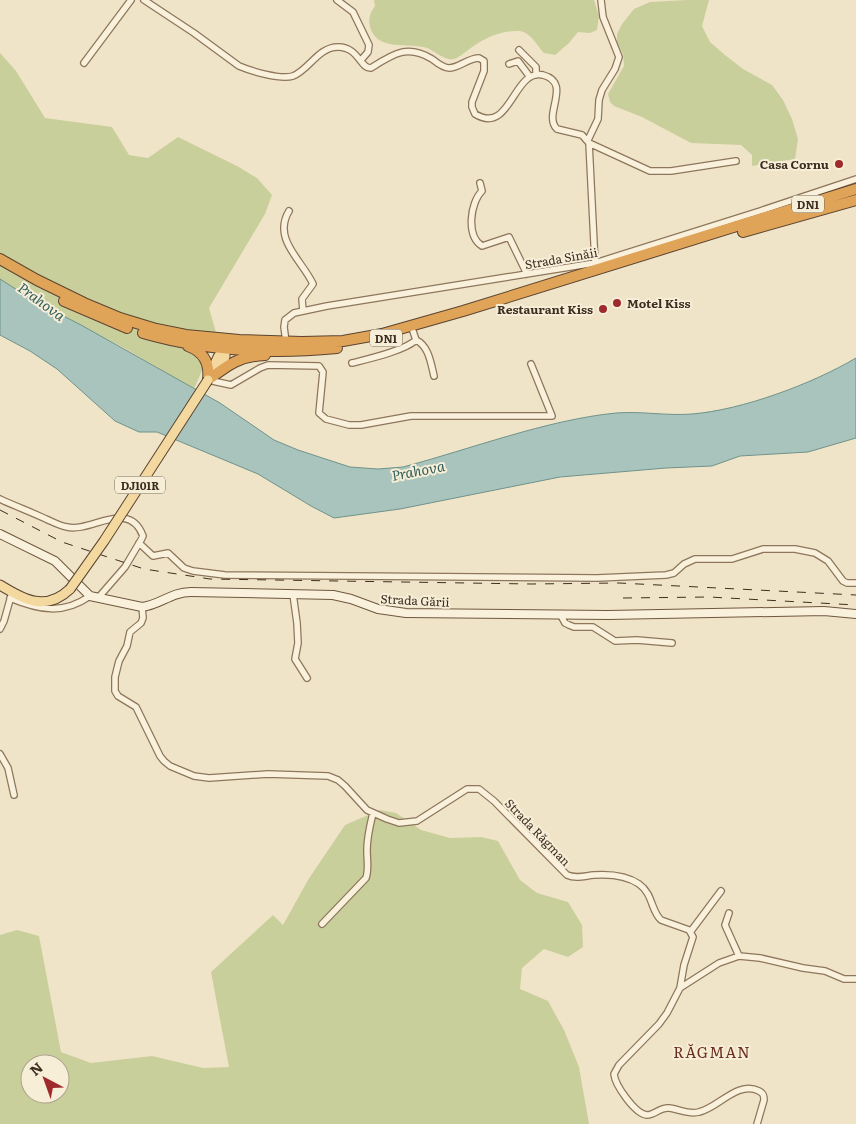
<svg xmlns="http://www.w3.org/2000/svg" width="856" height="1124" viewBox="0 0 856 1124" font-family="Literata,serif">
  <rect width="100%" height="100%" fill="#f0e4c8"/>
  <path fill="#c9cf9b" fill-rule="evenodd" d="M374,0H594L599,16L597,30L590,33L578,32L569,43L555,55L544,53C537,46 531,32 519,31C500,30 482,39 467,51C463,53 459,58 454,59C445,61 435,51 427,48C408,42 377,52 370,27C368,18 370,13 375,6Z
    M687,0H709L702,26L710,42L725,55L743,69L772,85L783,100L792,119L798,139L795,159L752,166V155L741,145L691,143L642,117L614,106L610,102L608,94L624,66L623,54L617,42V34L622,24L634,9L650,2Z
    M0,53L16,71L45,118L112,127L129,155L148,158L178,137L237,166L257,178L272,195L265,214L209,308L217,336L194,389L124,348L36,302L0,279Z
    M380,810L396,813L421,830L450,838L481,837L498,841L520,880L537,893L568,902L582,925L583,947L568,957L544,949L522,968L520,989L548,1001L564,1030L579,1067L589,1124H0V935L17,930L39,936L61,1052L91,1063L152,1056L203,1068L229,1067L211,972L273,915L283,925L308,880L345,825ZM30,1064H60V1094H30Z"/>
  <path fill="#a9c4bc" stroke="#6f938a" d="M0,279L36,302L81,325L220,403L274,440L298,450L350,467L378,469L403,467C471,449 546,420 616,413C641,411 667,416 692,414C742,410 812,384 856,358V438L808,452L740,456L712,466L666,468L560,477L400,509L334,518L311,506L258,474L157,432H139L115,421L57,369L30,351L0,335Z"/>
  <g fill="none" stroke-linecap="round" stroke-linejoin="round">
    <defs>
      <path id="street" d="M144,0L194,33L239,66C251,71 280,80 293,76C309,70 318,47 338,47C359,47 360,69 371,68C393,54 407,44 432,59C437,63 443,68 449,68C459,68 468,58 479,58L484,61V71L472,102V107L475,114C511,136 513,68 543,75C573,83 542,115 557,129L582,135L589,143L650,171H671L736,161
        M337,0L353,12L369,45L368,52L361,60
        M519,50L536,67V75
        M84,63L131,0
        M509,64L518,61L530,77
        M588,140L598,119L599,100L602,90L615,69L619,57L603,17L601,0
        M589,143L595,263
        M480,183L482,191C470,203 466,236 482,246L509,237L527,274
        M289,211C272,239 302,260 313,284L302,299L303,311
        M413,331L416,340C429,346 431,364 434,376
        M286,342L284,327L285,320L294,313L327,306L595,263L760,211L856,179
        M352,363C368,359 404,351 416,340
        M208,380L231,385L260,368L268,365L319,366L323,372L319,413L326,419L349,425H361L411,416H552L531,364
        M0,499C15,506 31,512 46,519C53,522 60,526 67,527C91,533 129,498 143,536L141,540L125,567L98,598
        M139,543L153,556L168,553L184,568L193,571L225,575L597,578L666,575L674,573L684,564L695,559H732L763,549H795L815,553L828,561L843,581L847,583H856
        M293,594L297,623L298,643L295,659L307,678
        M10,598C39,610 63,615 90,596
        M142,607L143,618L141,623L130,632L127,646L119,661L115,677V691L118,696L136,707L160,756L164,761L170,766L194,776L209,778L268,774L328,776L338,780L345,786L367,810L387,819L399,823L417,821L467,789H479L494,801L567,875C576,879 584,876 594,875C609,874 626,875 639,884C653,894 651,911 661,920L689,930L693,937L684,965L680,988L667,1013L659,1024L619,1065L614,1074C615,1085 635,1114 647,1115C655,1115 660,1107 669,1108C679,1109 689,1115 699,1112C718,1108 738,1080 759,1091C763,1093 764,1095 764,1100L757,1124
        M560,614L565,623L569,625L574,627H593L615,641L637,640L672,643
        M0,629L4,621L11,596
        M0,754L8,768L14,795
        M729,913L725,925L739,956
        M322,924L366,878C369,869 367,860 367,850C367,837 370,825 373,813
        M691,931L721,891
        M680,988L719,963L739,956L760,958L803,968L825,971L844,979H856"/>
      <path id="secondary" d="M0,534L55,561L90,596L142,607C160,605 171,592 191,592L333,595L351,599L378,609L406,613L608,615L824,611L856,614"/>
      <path id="primary" d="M215,372L225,357V347
        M210,375L218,357L225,347
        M0,585C24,600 46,612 70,589"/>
      <path id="highway" d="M743,232L856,200
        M0,259L37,280L84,303L120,318L156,329L186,335L239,340L302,342L343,341L382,334L463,311L856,189
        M64,301L127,328
        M143,333C205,351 273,354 337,348
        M188,346C204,352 210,363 208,380
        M208,380C228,365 239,356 265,355"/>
    </defs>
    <use href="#street" stroke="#8d765c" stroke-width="8"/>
    <use href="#secondary" stroke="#6f573f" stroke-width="10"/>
    <use href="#primary" stroke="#5b4430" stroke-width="11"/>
    <use href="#highway" stroke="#5b4430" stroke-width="12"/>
    <use href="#street" stroke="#faf1dc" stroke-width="5.5"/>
    <use href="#secondary" stroke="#faf1dc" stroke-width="8"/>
    <use href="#primary" stroke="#f3d9a0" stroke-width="9"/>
    <use href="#highway" stroke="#e0a458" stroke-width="10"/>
    <path stroke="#3d2e20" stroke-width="1" stroke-dasharray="9 9" stroke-linecap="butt" d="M0,510L62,542L144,569L210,579L531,584L619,583L856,595
      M623,598L709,597L856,605"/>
    <defs>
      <path id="primary-bridge" d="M70,589L104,541L208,380"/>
    </defs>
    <use href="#primary-bridge" stroke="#5b4430" stroke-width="11" stroke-linecap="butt"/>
    <use href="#primary-bridge" stroke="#f3d9a0" stroke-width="9"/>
  </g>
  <g fill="#9e2a2b" stroke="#f7eed8" stroke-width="2">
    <circle cx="839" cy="164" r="5"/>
    <circle cx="617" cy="303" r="5"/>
    <circle cx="603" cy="309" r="5"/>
  </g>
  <g text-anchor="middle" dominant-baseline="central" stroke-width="4" stroke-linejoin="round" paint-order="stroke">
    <g fill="#f7eed8" stroke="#756857" stroke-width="1">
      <rect x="792" y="195.5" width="32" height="17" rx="4"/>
      <rect x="370" y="329.5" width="32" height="17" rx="4"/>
      <rect x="115" y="476.5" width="50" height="17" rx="4"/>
    </g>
    <g font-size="11" font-weight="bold" fill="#3d2e20">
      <text x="808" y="204">DN1</text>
      <text x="386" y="338">DN1</text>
      <text x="140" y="485">DJ101R</text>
    </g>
    <g font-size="12" font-weight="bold" fill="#3d2e20" stroke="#f7eed8" text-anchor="end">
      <text x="829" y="164">Casa Cornu</text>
      <text x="627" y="303" text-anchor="start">Motel Kiss</text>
      <text x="593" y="309">Restaurant Kiss</text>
    </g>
    <g font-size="12" fill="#3d2e20" stroke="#f7eed8">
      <text transform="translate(561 258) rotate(-10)">Strada Sinăii</text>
      <text transform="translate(415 600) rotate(3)">Strada Gării</text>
      <text transform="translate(538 832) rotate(46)">Strada Răgman</text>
    </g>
    <g font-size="14" font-style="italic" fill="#2f5d5a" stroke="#f7eed8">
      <text transform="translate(42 301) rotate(36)">Prahova</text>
      <text transform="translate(418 470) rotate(-11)">Prahova</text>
    </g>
    <g font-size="15" letter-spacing="1" fill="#6b2e1e" stroke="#f7eed8">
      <text x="712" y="1051">RĂGMAN</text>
    </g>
  </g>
  <g transform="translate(45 1079) rotate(319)"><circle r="24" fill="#f7eed8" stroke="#ada18e"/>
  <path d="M0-4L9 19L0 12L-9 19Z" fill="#9e2a2b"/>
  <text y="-8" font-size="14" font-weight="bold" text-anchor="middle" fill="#3d2e20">N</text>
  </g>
</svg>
